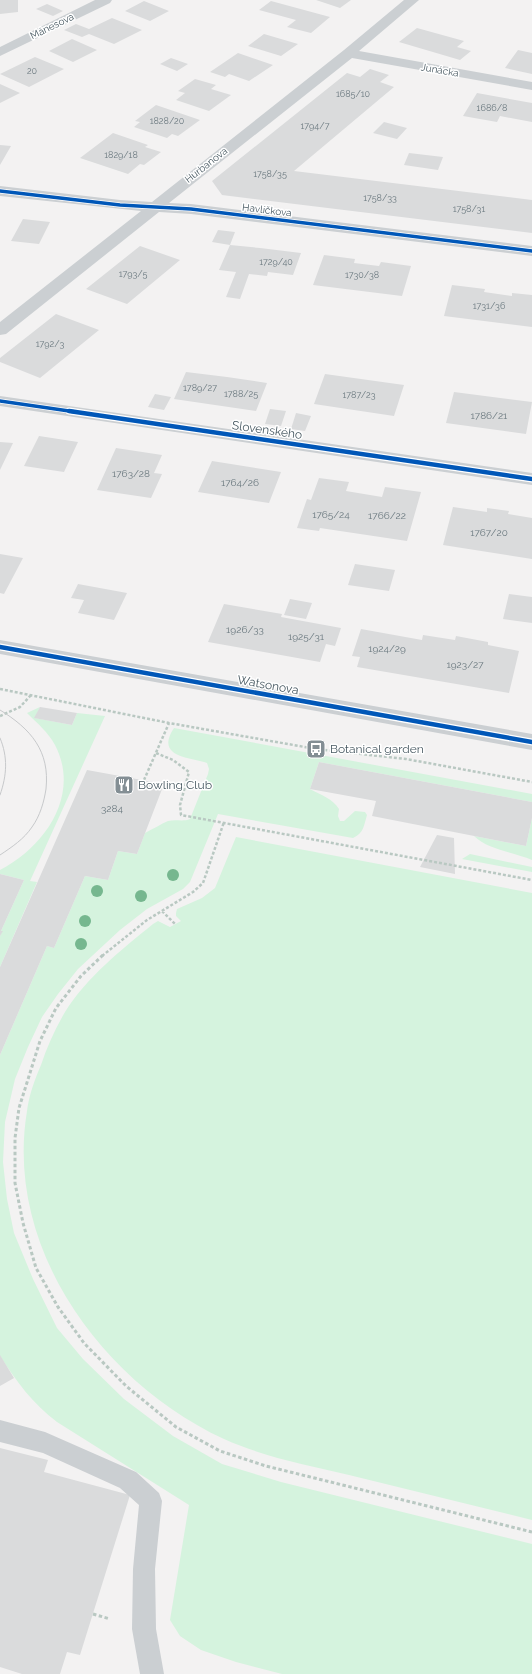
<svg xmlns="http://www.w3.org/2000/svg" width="532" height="1674" viewBox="0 0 532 1674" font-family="Raleway,sans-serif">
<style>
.green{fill:#d5f3de}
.building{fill:#dadbdc}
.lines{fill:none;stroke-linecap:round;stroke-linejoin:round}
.path-far1{stroke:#b9c8c2;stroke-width:2.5;stroke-dasharray:3 2;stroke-linecap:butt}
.path{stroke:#b9c8c2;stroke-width:3;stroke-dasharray:3.5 2.5;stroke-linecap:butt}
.service{fill:#cbcfd2;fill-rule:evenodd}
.minor{fill:#cbcfd2;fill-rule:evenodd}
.tertiary{fill:#cbcfd2;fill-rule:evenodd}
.tram{stroke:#c7c9cb;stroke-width:1}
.cycleway-far1-casing{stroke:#fff;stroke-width:5}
.cycleway-casing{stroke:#fff;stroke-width:7}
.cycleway-far1{stroke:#0057b8;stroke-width:3.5}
.cycleway{stroke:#0057b8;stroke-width:4.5}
.tree{fill:#76b78f}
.labels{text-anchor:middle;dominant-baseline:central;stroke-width:3;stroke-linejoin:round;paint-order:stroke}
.far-number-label{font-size:9px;fill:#6c7a80}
.far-street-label{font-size:10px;fill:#475861;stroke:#fff}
.number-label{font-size:10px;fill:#6c7a80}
.street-label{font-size:12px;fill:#475861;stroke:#fff}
.poi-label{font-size:12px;fill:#475861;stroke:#fff;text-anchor:start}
</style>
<rect width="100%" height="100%" fill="#f3f2f2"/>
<path class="green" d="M40,707l-5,11 37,7 5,-12 28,3 -75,165 7,1 -37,85v-31l2,-5h-1l23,-51 -24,-6v-4c45,-23 81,-75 55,-125 -7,-13 -18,-22 -28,-32z
M174,728l358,66v8l-213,-40 -9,27c11,6 23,10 29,20l-1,7 2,5h4l11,-10 10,1 2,3c-3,10 -3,18 -14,23l-135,-24 -28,68 -7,7 -36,20 -27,21 -42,39 -20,25 -16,23 -14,30 -13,32 -10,43 -2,40 4,37 7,34 19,46 24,49 26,31 41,40 49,37 49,28 59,18 251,62v130h-250l-46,-12 -35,-12 -21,-14 -10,-16 19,-115 -132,-83c-24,-18 -41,-41 -57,-66v-301l47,-109 7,2 31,-72 23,4 10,-29 19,3 8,-21c8,-4 16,-9 23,-12 8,-2 15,1 22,-2l18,-45 1,-5 -2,-6c-19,-6 -52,-6 -33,-35z
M532,818v42c-18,-8 -44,-10 -58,-24l52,10z
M236,837l296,56v627c-61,-15 -122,-30 -183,-45 -42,-10 -85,-18 -125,-36 -121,-56 -220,-190 -197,-328 2,-16 8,-32 14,-46 6,-18 14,-36 24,-53 22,-35 56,-62 88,-88l5,-3 12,6 11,-6 -5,-5v-3l1,-4 25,-11 13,-10z
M470,854l62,13v5l-70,-13z"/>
<path class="building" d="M0,0h18v12l-18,2z
M316,0h35l-11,8z
M144,1l25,10 -19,10 -25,-10z
M271,1l59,16 -19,16 -24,-6 9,-7 -37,-10z
M47,4l16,7 -10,5 -17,-7z
M112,18l30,12 -28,14 -25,-10 -7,3 -18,-7 12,-6 13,5z
M417,28l47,13 -7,6 14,4 -11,9 -61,-18z
M264,34l34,10 -17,12 -33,-10z
M72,39l25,11 -24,12 -24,-11z
M518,50l14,3v21l-27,-6z
M238,53l35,12 -24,16 -20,-7 -4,3 -15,-5z
M35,57l29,12 -35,18 -29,-13z
M171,58l17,6 -11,7 -17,-7z
M370,69l19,6 -9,7 14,5 -100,84 238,29v33l-310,-38 -10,-14 135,-108 13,4z
M195,79l21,6 -5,4 20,6 -22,16 -33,-11 9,-7 -7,-2z
M0,84l20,9 -20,10z
M477,93l55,10v19l-32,-6 -3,6 -34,-6z
M156,105l44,15 -22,16 -6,-2 -5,4 -33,-11 6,-5 -5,-1z
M384,122l23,6 -10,11 -24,-6z
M113,133l35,12 -3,2 16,5 -17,13 -4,-1 -12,10 -48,-16z
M0,145l11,1 -11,19z
M409,153l34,4 -5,13 -34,-5z
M23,219l27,3 -11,22 -28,-3z
M218,230l17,2 -5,13 -18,-3z
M230,245l30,3 41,5 -8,22 -25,-3 -1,4 -18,-2 -9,25 -14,-2 10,-25 -17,-2z
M140,246l40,14 -53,44 -41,-15z
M324,255l31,4 -1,4 25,3 2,-4 30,4 -9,30 -89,-11z
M452,285l33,4 -1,3 28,4v-3l20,2v32l-88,-11z
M56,314l43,16 -59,48 -40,-16v-4z
M186,372l41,5 40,6 -11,28 -82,-12z
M325,374l79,11 -10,31 -80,-12z
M454,392l78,10 -6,32 -80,-11z
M155,394l16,3 -7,13 -16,-3z
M270,409l16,2 -5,15 -16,-2z
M296,413l15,3 -6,15 -14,-2z
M39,436l39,6 -14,30 -40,-6z
M0,442l13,1 -13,27z
M116,448l46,7 -8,18 8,1 -11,24 -54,-8z
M212,461l69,11 -12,31 -71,-11z
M319,478l30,4 -3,9 36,6 3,-10 36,5 -14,49 -87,-13 -1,3 -22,-3 10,-29 4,1z
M453,507l34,5v-4l22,3 -1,3 24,4v41l-89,-14z
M0,554l23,4 -19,36 -4,-1z
M355,564l40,6 -6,21 -41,-6z
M78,584l49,9 -13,27 -36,-7 6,-13 -13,-2z
M509,594l23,3v26l-29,-4z
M290,599l22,4 -6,16 -22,-4z
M224,604l58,10 -1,3 60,11 -6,18 -9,-2 -6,18 -112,-20z
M361,629l61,11 1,-5 32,5 1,-4 32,6v3l31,6 -10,42 -152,-26 3,-10 -8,-1z
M40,707l37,6 -5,12 -38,-7z
M319,762l213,40v16l-6,28 -154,-30 4,-15 -66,-12z
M87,770l77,14 -27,70 -19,-3 -10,29 -23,-4 -31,72 -7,-2 -47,109v-88z
M437,835l17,3 1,36 -35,-7z
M0,874l24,6 -23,51h2l-3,5z
M0,1355l14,23 -14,8z
M0,1448l48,12 -4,12 86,23 -50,160 -13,-3 -7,22h-38l-22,-7z"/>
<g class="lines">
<path class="path-far1" d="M0,689l169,34 147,26 90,10 126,23
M0,716l20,-9 11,-12
M156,753l17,7 16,12 -9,33 1,10 351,65
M144,780l25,-57
M162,911l13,13
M102,956l45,-36 46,-28 10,-9 21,-61"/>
<path class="path" d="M103,955l-22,21 -25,32 -16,33 -21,67 -4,30v45l8,40 13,45 22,39 26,36 42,43 50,41 44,24 46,15 266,66
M93,1614l17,5"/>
<path class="service" d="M0,1420l45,12 91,40 23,21 3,8 -7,68 1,60 8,45h-24l-8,-45 1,-60 6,-64 -19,-17 -77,-35 -43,-11z"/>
<path class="minor" d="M95,0h17l-2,3 -110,53v-9z
M404,0h15l-60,51 173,31v8l-180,-32 -183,145 22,1 341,42v10l-341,-42 -32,-2 -153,122 -6,1v-13l141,-111 -141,-15v-10l120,14 32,2 192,-152z
M0,396l532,77v12l-532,-79z"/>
<path class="tertiary" d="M0,640l532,94v16l-532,-96z"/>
<path class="tram" d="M0,710c31,19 50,41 46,79 -2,13 -6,27 -14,38 -8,12 -20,20 -32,28
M0,738c8,19 7,37 0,57"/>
<defs>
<path id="cycleway-far1" d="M0,191l120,14 71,4 341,42
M0,401l76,11"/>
<path id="cycleway" d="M69,411l463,68
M0,647l532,95"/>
</defs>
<use href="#cycleway-far1" class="cycleway-far1-casing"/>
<use href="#cycleway" class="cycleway-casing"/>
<use href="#cycleway-far1" class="cycleway-far1"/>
<use href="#cycleway" class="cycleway"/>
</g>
<g class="tree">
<circle cx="173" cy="875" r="6"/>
<circle cx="97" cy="891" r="6"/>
<circle cx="141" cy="896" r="6"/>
<circle cx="85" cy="921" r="6"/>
<circle cx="81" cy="944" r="6"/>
</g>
<defs>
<symbol id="bus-square" viewBox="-11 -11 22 22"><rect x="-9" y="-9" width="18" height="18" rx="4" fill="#838e94" stroke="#fff"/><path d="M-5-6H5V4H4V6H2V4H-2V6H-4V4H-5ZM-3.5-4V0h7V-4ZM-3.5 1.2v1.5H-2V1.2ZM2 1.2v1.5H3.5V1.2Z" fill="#fff"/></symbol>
<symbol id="restaurant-square" viewBox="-11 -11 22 22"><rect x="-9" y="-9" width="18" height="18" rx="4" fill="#838e94" stroke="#fff"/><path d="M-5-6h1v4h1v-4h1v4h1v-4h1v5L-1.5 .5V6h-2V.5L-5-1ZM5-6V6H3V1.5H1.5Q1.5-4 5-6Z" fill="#fff"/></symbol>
</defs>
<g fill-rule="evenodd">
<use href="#bus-square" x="305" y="738" width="22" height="22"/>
<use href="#restaurant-square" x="113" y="774" width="22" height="22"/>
</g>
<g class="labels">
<g class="far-number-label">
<text x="32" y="71">20</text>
<text x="353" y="94">1685/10</text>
<text x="492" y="108">1686/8</text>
<text x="167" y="121">1828/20</text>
<text x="315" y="126">1794/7</text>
<text x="121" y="155">1829/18</text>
<text x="270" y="174">1758/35</text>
<text x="380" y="198">1758/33</text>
<text x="469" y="209">1758/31</text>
<text x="276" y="262">1729/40</text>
<text x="133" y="274">1793/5</text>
<text x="362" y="275">1730/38</text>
<text x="489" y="306">1731/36</text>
<text x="50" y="344">1792/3</text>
<text x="200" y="388">1789/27</text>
<text x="241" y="394">1788/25</text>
<text x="359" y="395">1787/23</text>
</g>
<g class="far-street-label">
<text transform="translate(52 26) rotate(-26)">Mánesova</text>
<text transform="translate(440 70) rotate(10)">Junácka</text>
<text transform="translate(206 165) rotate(-38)">Hurbanova</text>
<text transform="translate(267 210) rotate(7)">Havlíčkova</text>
</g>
<g class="number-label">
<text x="489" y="415">1786/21</text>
<text x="131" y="473">1763/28</text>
<text x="240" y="482">1764/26</text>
<text x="331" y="514">1765/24</text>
<text x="387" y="515">1766/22</text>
<text x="489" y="532">1767/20</text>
<text x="245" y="629">1926/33</text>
<text x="306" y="636">1925/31</text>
<text x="387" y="648">1924/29</text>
<text x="465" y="664">1923/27</text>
<text x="112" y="808">3284</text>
</g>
<g class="street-label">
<text transform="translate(267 430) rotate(8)">Slovenského</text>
<text transform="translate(268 685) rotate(10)">Watsonova</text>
</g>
<g class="poi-label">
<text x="330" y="749">Botanical garden</text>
<text x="138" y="785">Bowling Club</text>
</g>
</g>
</svg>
